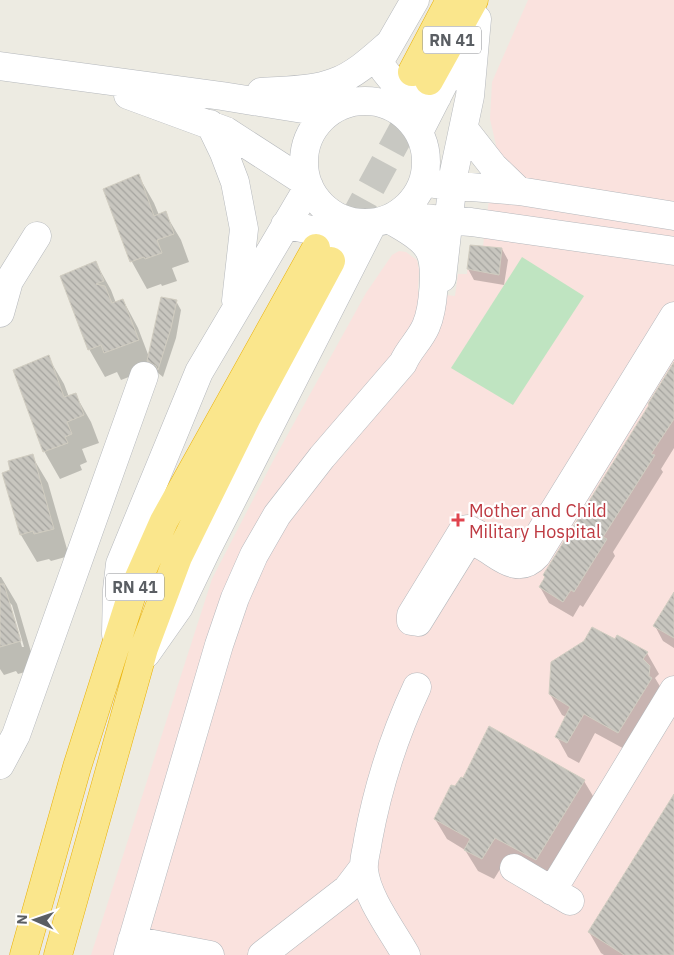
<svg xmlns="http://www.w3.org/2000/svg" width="674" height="955" viewBox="0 0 674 955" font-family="'IBM Plex Sans',sans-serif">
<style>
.medical{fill:#fae2de}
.green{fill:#bfe4c1}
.shadow{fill:#0003;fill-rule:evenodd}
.building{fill:url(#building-back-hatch);stroke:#d1cdc1}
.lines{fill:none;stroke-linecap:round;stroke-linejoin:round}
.highway-tunnel{stroke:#c8c8c2;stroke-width:28;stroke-dasharray:28 14;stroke-linecap:butt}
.minor-casing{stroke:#b5b8bc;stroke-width:29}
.highway-casing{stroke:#eab105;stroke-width:29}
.minor{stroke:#fff;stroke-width:28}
.highway{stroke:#fae68c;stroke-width:28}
.health-dot{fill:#e0444e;stroke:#fff;stroke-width:2}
.labels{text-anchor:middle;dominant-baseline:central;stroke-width:4.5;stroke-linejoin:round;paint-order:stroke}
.shield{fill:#fff;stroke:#8c8e92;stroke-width:1}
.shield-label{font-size:16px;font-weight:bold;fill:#5a5e63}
.health-label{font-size:18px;fill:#be3a42;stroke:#fff;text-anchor:start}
</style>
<defs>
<pattern id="building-back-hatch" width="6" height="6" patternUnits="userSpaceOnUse" patternTransform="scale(1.25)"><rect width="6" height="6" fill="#c8c6bf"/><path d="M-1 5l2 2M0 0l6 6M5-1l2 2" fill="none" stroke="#a5a49f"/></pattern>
</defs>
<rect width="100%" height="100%" fill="#edebe2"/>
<path class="medical" d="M528,0h146v955h-583l121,-376 61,-118 93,-168 26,-38 7,-4 7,1 11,8 2,10 -1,22 37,4 3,-22h9l3,-29 13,1 13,-101 -6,-26 2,-37z"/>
<path class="green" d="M522,257l62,39 -71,109 -62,-37z"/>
<path class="shadow" d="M138,175l16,28 5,12 6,-2 16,27 8,22 -17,6 5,13 -15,5 -1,-2 -14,5 -15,-27 -27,-73z
M502,249l6,11 -4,25 -30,-5 -6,-11z
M96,263l15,27 5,13 7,-3 15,28 11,29 27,-56 5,9 -5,28 -13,39 -11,-9 -31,12 -4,-8 -12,5 -16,-28z
M48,357l16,27 5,13 6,-3 16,28 8,21 -17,6 5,13 -7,3 2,5 -22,9 -16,-28z
M674,366v82l-13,21 2,3 -50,80 2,4 -32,51 -3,-2 -7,12 -24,-14 -9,-16z
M32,456l16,27 21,73 -18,5 -2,-2 -12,3 -16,-27 -18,-61 9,-3z
M0,577h1l16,27 19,65 -18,5 -2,-3 -12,4 -4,-6zM8,601l4,4 12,42h-2z
M674,594v54l-11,-7 -8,-15z
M617,637l30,16 12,21 -4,4 6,10 -31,64 -35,-19 -16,30 -11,-6 -11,-20 9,-20 -4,-2 -12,-21 66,-53z
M489,728l95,53 12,20 -48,79 -41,-22 -13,21 -16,-8 -13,-21 -18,-11 -12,-20 21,-32 7,-7z
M674,797v158h-70l-3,-2 -12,-21z"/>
<path class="building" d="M139,174l15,42 12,-5 8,23 -17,6 5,13 -17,6 -1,-2 -14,5 -27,-73z
M470,245l32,3 -3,27 -32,-6z
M96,261l8,20 -8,3 9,2 7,17 11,-4 16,41 -35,13 -3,-8 -13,5 -28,-74z
M161,297l16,3 -6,28 -13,42 -2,-4 -9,-5z
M49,355l15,42 12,-4 8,22 -17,7 5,12 -7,3 3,6 -25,9 -30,-82z
M674,362v57l-23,35 4,1 -52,82 4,2 -33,53 -3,-2 -8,12 -24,-15 6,-10 -2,-2 106,-170 -1,-1z
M33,454l21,75 -20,5 -1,-3 -13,4 -18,-62 8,-3 -2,-9z
M0,584h4l17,57 -21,6z
M674,592v46l-21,-12z
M592,627l23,12 2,-4 31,17 -5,7 7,7 -1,10 3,2 -34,55 -34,-19 -17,29 -12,-6 15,-30 -21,-13 2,-32 33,-21z
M489,726l96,54 -49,80 -41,-22 -13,21 -18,-9 6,-11 -36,-20 17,-34 4,1 6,-9 2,1z
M674,794v161h-50l-36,-23z"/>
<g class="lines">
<path class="highway-tunnel" d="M331,261l98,-180"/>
<defs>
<path id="minor" d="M381,59l34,-59
M379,62c14,24 29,34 58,35
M0,66l222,30 106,17
M261,92c24,-2 51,-1 74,-10 20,-7 38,-24 54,-38
M128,95l98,36 82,53
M304 162a61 61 0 1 1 122 0a61 61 0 1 1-122 0Z
M210,124l14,29 11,29 9,47 -8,72
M464,129l29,37 26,25
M419,132l49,-96
M435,184l84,7 155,25
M394,216l77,6 203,29
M285,225c31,5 50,7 69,34
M442,278l12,-106 16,-76 7,-77
M0,313l9,-32 28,-45
M674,316l-140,227c-4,4 -7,8 -13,9 -13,1 -41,-17 -53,-23l-5,1 -52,85v6l7,1 47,-76c19,-15 45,39 72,9l137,-223
M116,634l1,-44 3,-26 79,-192 110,-186
M146,654l33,-47 28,-58 166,-326
M0,765l16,-30 128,-359
M514,868l56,33
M552,891l122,-201
M132,940l78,15
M128,955l91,-310 16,-47 19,-43 23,-40 45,-58 81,-94c6,-14 17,-23 23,-37 7,-16 12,-60 3,-76 -7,-14 -27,-23 -40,-31
M262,955l85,-66 16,-21
M406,955c-14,-25 -39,-57 -42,-85 -1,-10 3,-21 4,-30 10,-54 26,-104 49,-153"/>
<path id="highway" d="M412,72l38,-72
M429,81l45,-81
M24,955l53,-188 56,-176 31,-70 152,-273
M58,955l86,-307 34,-91 69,-140 84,-156"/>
</defs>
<use href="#minor" class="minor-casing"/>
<use href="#highway" class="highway-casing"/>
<use href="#minor" class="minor"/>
<use href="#highway" class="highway"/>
</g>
<path class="health-dot" d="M455.5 512.5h5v5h5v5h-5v5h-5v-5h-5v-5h5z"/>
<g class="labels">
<g class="shield">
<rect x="423" y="26.5" width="58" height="27" rx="4"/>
<rect x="106" y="573.5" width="58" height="27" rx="4"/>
</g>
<g class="shield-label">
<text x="452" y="40">RN 41</text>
<text x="135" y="587">RN 41</text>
</g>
<g class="health-label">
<text x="469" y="510">Mother and Child<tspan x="469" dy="21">Military Hospital</tspan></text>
</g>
</g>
<g transform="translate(35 920) rotate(272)" stroke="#ffffff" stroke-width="4" paint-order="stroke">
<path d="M0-4L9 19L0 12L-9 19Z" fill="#5a5e63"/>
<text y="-8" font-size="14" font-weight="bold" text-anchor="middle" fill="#5a5e63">N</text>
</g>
</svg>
